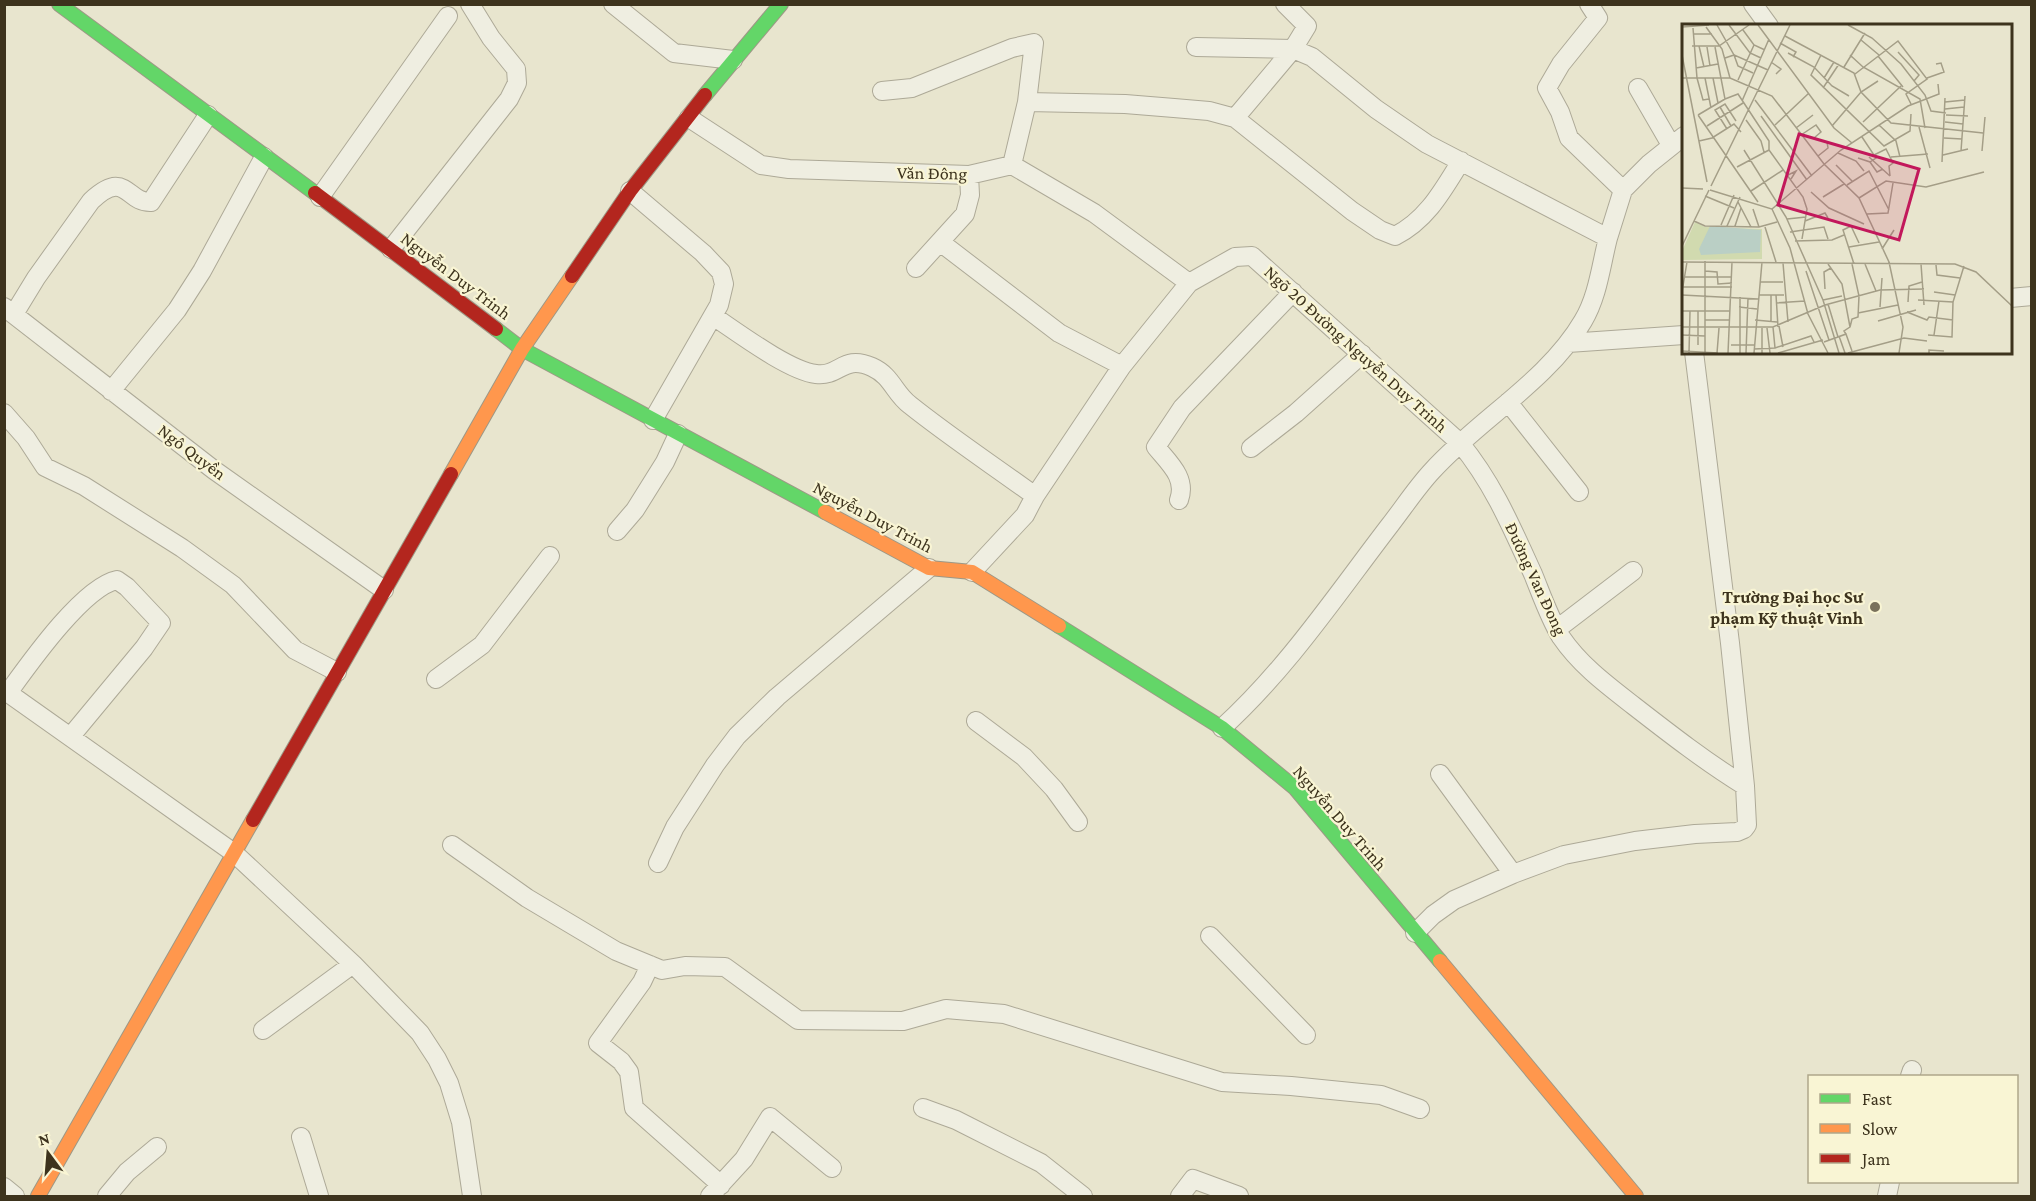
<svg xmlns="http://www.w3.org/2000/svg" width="2036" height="1201" viewBox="0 0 2036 1201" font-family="'Crimson Pro',serif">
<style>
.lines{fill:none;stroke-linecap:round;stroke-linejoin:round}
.street-casing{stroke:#ada997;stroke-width:20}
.fast-casing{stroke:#9d9886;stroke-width:16}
.slow-casing{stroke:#9d9886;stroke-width:16}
.jam-casing{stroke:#9d9886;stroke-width:16}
.street{stroke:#efeee1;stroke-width:18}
.fast{stroke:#63d668;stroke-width:14}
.slow{stroke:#ff974d;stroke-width:14}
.jam{stroke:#b3261e;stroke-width:14}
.poi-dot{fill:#79715b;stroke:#f9f5d4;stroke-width:2}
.labels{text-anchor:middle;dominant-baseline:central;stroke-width:4.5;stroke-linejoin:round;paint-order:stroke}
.street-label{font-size:18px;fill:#3d331d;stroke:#f9f5d4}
.poi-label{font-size:18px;font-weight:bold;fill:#3d331d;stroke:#f9f5d4;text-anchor:end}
.inset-road{fill:none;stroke:#a49e87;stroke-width:1.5}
.view{fill:#c2185b;fill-opacity:0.15;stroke:#c2185b;stroke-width:3}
.inset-edge{fill:none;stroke:#3d331d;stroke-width:3}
</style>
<rect width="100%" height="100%" fill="#e8e5ce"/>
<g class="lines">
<defs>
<path id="street" d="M613,4l61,49 59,7
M1589,4l9,14 -37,46 -14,24 13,24 9,26 54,52 -15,48
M1753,4l16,22
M1196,47l97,2 19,8 64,52 51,35 181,94c-7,27 -10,58 -25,83 -35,60 -104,98 -151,150 -15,16 -28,36 -42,54 -53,69 -103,144 -168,203
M1638,88l33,57
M882,91l30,-3 100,-40 22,-5 -7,59 -15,63
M1027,102l98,2 49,4 35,3 26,7 117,93 28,19 15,6c32,-16 48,-46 66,-75
M689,118l72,47 28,4 180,6 43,-10 82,48 95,70
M1235,118l58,-69 14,-23 -22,-22
M1623,190l26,-26 35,-28
M630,191l73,62 18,19 3,12 -5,21 -66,115
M320,197l128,-181
M940,242l119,91 63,33
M391,249l118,-150 8,-16 -1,-14 -25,-31 -21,-34
M916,268l49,-54 5,-19 -1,-20
M2010,298l22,-2
M4,307l210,163 170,120
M14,314l22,-36 55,-77c35,-33 35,2 60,1l57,-87
M713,316c24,16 76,55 103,58 24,3 27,-20 56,-7 20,9 22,26 38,38 40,32 84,61 125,91
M1568,343l116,-8
M111,391l66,-81 25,-39 62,-114
M1508,402l71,90
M4,413l22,25 19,29 39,19 98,62 51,37 62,65 42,22
M1251,448l45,-35 66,-59
M1179,500c8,-22 -10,-37 -23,-53l26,-39 111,-116
M617,531l18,-21 30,-48 13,-28
M972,572l53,-57 10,-19 87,-130 67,-83 46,-26 17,-1 208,187c33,40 52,85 73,131 9,22 16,43 28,63 19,28 46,48 73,69 36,28 72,56 111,80
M1557,629l76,-58
M436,679l46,-34 68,-89
M4,690l230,163 119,111 67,69 17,26 12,24 12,39 11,74
M8,693c21,-29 75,-106 109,-113l10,7 34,36 -17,25 -73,88
M976,721l48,36 30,32 24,33
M1440,774l73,100
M452,845l75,53 89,53 46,19 23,-4 40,1 73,53 105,1 43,-12 58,5 218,68 69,4 90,9 39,14
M658,863l17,-36 40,-62 22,-29 40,-39 152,-129
M1415,933l18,-18 21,-15 59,-26 51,-19 71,-14 60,-7 42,-2 7,-3 3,-4 -2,-39 -15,-143 -36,-291
M1210,936l96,99
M650,965l-8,17 -44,61 23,18 8,11 5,36 87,77
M263,1030l90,-66
M1910,1076l2,-6
M923,1108l33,12 85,43 42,33
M301,1137l18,59
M4,1187l11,9
M107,1196l20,-24 30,-25
M710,1196l34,-37 26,-42 62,51
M1180,1196l13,-17 46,17
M1887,1196l3,-14"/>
<path id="fast" d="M59,4l256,189
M705,95l76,-91
M496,329l26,20 303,163
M1059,626l163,102 73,60 145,173"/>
<path id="slow" d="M451,474l71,-125 50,-73
M825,512l104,56 43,4 87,54
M1440,961l196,235
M38,1196l215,-376"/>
<path id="jam" d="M315,193l181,136
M572,276l58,-85 75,-96
M253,820l198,-346"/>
</defs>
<use href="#street" class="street-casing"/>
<use href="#fast" class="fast-casing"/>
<use href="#slow" class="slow-casing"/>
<use href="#jam" class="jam-casing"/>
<use href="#street" class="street"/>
<use href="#fast" class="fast"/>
<use href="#slow" class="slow"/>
<use href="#jam" class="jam"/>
</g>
<circle class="poi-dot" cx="1875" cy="607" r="6"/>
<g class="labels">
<g class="street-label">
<text transform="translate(932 173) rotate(1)">Văn Đông</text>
<text transform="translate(456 276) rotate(37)">Nguyễn Duy Trinh</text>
<text transform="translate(1356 349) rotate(42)">Ngõ 20 Đường Nguyễn Duy Trinh</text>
<text transform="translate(192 452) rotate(37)">Ngô Quyền</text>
<text transform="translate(873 517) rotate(28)">Nguyễn Duy Trinh</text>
<text transform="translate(1536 579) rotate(65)">Đường Van Đong</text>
<text transform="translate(1340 818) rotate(49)">Nguyễn Duy Trinh</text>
</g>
<g class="poi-label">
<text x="1863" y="597">Trường Đại học Sư<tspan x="1863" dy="21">phạm Kỹ thuật Vinh</tspan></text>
</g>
</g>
<g transform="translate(1682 24)">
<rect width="330" height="330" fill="#e8e5ce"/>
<path d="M13,198l10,5 57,2v30l-79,1 -1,-9z" fill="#d1daaf"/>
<path d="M28,202l51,4 -1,22 -59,3 -2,-6z" fill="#bacfc5"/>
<path class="inset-road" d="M35,1l17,30 34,15M47,1l21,28 11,5M76,1l76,103 18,15M166,1l24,13 29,26 24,31 6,16 15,2M0,3l27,-2M24,3l16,22 8,29M11,4l4,50 6,22 6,-1M61,6l11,15 11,5M11,10h19M103,12l69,37 7,19 30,31 92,10M179,16l18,15M98,19l16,9 -3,5M10,22h27l30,-21M17,22l5,21M25,23l3,19M216,28l21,23 -5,6M106,29l26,14 18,19 17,10M0,31l25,127M139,31l-10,20 73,71 26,-15 1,-17M168,31l13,12 57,32 5,29M196,32l25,31M43,34l9,-3 4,11 15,7M89,38l10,7 -5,5M162,43l21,-34M14,44l22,-4M173,50l43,-33 29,38 -21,15 5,10M0,54h48l42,18 52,68 35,34 30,64 14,65 -4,26M23,54l6,30M31,54l5,25M142,54l10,-16M245,54l17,-6 -3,-9 -5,1M56,56l16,-35M141,64l16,-24M43,75l13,-5 31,47v9l34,47 4,12 -5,30M73,76l57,76M60,77l27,-62M263,78l20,-2M38,83l11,19M263,85l19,-2M16,91l60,87M16,91l27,-16 -10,-52M264,91l22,1M79,92l46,64M64,96l15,21 3,11M181,98l38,-36M263,98l18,2M93,101l34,-32M197,101l17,16 4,16M25,102l36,-23M150,102l29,-34 17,-11M237,103l11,41M114,104l17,-13M45,105l-12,-19 10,-6 11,17M119,111l15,-10 5,7 -7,6M180,113l14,21 -6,4M262,114l18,1M17,117l13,-3 22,-14 7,8M62,126l42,67 37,83 16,53M279,127l4,-55M300,127l3,-34M156,129l18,8 8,10M192,131l12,-6 7,14 -4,3 1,10M261,131l25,-6M136,132l10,-8 -1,-6M187,133l21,19M209,133l37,-3M176,134l12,4 7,10 6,-3M260,138l3,-64M154,141l16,16M55,143l32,-17M106,151l8,-4 -5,8M165,161l22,-14 20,39M29,162l79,-161M0,164l21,1M28,166l62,19 18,39 18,66 20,39M69,167l32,-21M129,168l18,16 35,16M23,172l29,12M141,173l21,-13M177,174l27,-17 40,6 58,-15M56,178l13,25M71,185l6,18M90,185l69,-59 67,-44 31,-12 -1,-10M185,190l21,-1 5,-30M105,195l19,-2M12,197l11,5 54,1 18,-5M123,197l20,-8 3,5M39,201l13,-30M45,202l13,-29M53,202l6,-18M83,203l11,35M108,208l34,-5 4,12M113,217l37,-1 12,-5M0,222l27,-56M167,223l30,-5M200,225l12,-19M0,238l273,2 21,8 36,34M101,239l5,59M172,240l-11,-34 8,-4 8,17M183,240l11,27M239,240l3,41M254,241l1,10 23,3M23,247l12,1 1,12 14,-1M124,247l23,69M2,253h48M78,258h23M0,263h50M143,265l-1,-17 7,-4M0,268l5,-30M252,268l21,3M0,271l76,4M77,271h25M89,271v26M94,271l2,32M141,276l19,-4M236,276l35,2M226,278l1,-16 13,-4M94,279l29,-2M146,280l10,33M57,283l18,2M198,283l2,-29M0,287h48M225,288l20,8 2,-3 24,3M176,289l40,-8M23,296h24M73,296l22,2M196,297l38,-11M97,302l4,21M0,303h91l52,-22 55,-15 44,-1M91,303l2,21M168,303l2,-8 6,-2 1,-21 -7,-32M85,304l3,25M164,310l6,17M0,311l23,1M246,311l24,2 1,-35 11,-36M252,311l5,-34M157,312l6,17M142,318l22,-8 -2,-3 6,-4 -8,-43 -14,-20M16,321v-34M49,321h23M72,325l21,-1 36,-12 3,6M0,327l36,2M7,329l1,-42M23,329v-92M35,329l2,-25M46,329l4,-91M58,329v-56M64,329l2,-55M72,329l8,-91M80,329v-25M96,329l45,-13M166,329l56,-15 23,3M247,329v-3l15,1"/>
<path class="view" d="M117,110l120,35 -20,71 -121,-35z"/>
<rect width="330" height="330" class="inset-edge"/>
</g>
<rect width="2036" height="1201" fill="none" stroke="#3d331d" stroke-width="12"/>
<rect x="1808" y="1075" width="210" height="108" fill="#f9f5d4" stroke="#aea78b" stroke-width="1.5"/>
<rect x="1820" y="1094" width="30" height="9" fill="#63d668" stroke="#aea78b" stroke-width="1.5"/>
<text x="1862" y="1105" font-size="18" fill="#3d331d">Fast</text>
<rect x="1820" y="1124" width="30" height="9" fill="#ff974d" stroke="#aea78b" stroke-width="1.5"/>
<text x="1862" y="1135" font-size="18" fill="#3d331d">Slow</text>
<rect x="1820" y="1154" width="30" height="9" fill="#b3261e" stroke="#aea78b" stroke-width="1.5"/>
<text x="1862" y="1165" font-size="18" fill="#3d331d">Jam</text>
<g transform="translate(48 1153) rotate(344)" stroke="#f9f5d4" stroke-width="4.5" paint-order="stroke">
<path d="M0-4.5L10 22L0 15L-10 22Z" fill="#3d331d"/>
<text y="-9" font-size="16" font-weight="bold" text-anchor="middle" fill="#3d331d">N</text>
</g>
</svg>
